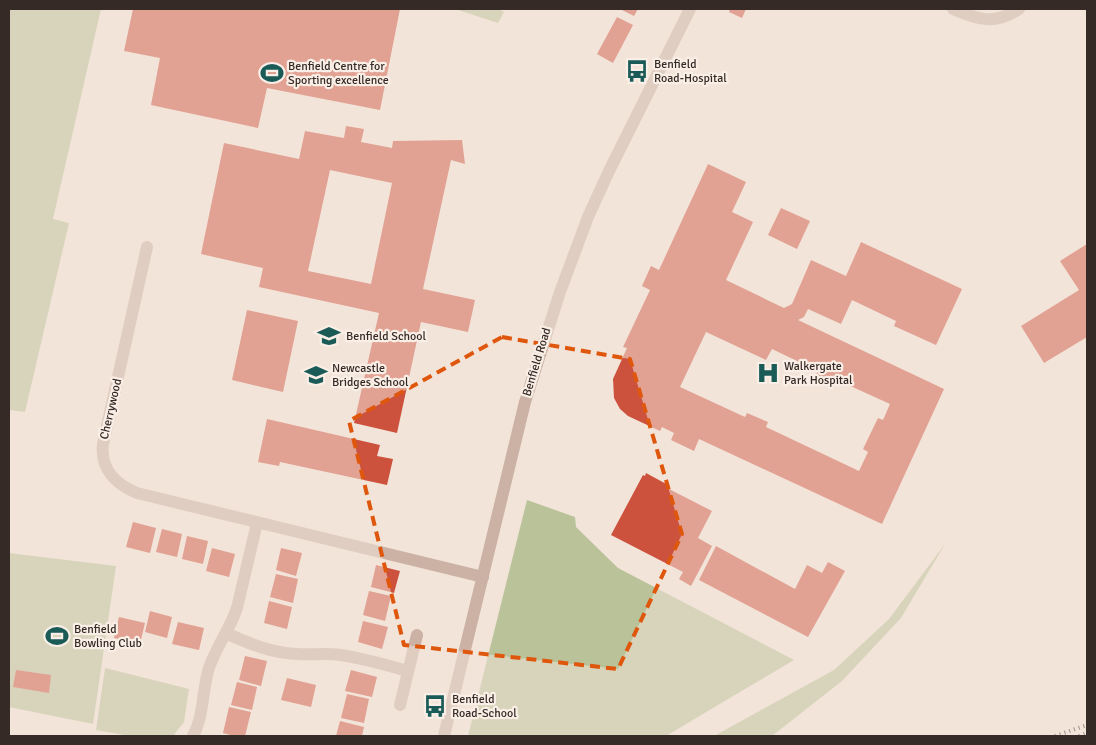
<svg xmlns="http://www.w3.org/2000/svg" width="1096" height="745" viewBox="0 0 1096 745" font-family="Signika,sans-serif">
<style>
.green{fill:#b9c299}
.building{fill:#cc523e;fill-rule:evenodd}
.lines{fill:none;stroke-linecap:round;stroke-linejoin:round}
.minor{stroke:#cbb2a5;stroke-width:12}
.tertiary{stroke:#cbb2a5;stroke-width:12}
.rail{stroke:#362a26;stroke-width:4;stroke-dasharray:1 4;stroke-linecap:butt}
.marked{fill:none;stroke:#df570d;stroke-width:4;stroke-dasharray:10 6;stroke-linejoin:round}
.labels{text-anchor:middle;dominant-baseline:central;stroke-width:4.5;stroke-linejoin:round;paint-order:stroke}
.poi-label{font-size:12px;fill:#362a26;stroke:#faefe6;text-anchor:start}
.street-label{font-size:12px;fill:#362a26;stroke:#faefe6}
</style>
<rect width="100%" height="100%" fill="#f3e4d9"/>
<path class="green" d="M9,9h92l-48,210 16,4 -44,189 -16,-2z
M455,9h43l6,3 -6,11z
M527,500l48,17 1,10 42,41 176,92 -128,76h-198z
M945,544l-44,74 -59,63 -70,55h-58l120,-66 55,-51z
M9,553l107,13 -23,158 -84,-17z
M105,668l84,21 -5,33 -11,14h-43l-34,-6z"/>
<path class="building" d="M133,9h267l-20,101 -113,-22 -9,40 -107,-23 9,-47 -36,-7z
M620,9h18l-4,7z
M730,9h16l-4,9 -13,-6z
M617,17l16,8 -20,38 -16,-9z
M346,126l18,3 -3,13 31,6 1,-7 69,-1 3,24 -14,-4 -28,129 52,11 -7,32 -47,-10 -24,111 -43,-10 25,-110 -120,-26 4,-19 -62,-14 23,-111 75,16 6,-28 39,7zM330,170l62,13 -21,101 -63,-13z
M708,164l38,18 -14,30 21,10 -27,58 58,28 8,-4 19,-44 35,16 15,-34 101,47 -26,56 -42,-19 2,-5 -44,-21 -11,24 -33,-15 -4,8 -6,3 146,69 -62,135 -183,-85 -5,12 -23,-11 3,-7 -12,-6 -2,4 -32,-15 -8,-7 -6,-11 -1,-19 14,-31 -4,-1 27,-57 -8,-4 9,-20 8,4zM706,332l60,28 6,-11 46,22 -4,8 17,8 4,-8 55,25 -7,16 -5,-2 -15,31 5,3 -9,19 -93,-44 2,-5 -21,-9 -2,4 -65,-30z
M781,208l29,13 -13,28 -29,-14z
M1087,244v93l-43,26 -23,-37 58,-36 -19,-29z
M247,310l51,11 -15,71 -51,-12z
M267,419l113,26 -3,11 16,3 -6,26 -107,-23 -1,4 -21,-4z
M646,473l24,13 -1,3 43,22 -14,27 14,8 -21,40 -12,-7 4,-7 -72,-37 32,-60 2,1z
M133,522l23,6 -6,25 -24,-6z
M162,529l20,5 -5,23 -21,-5z
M187,536l21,5 -5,23 -21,-5z
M716,546l79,43 12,-24 15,8 6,-11 17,9 -37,66 -109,-57z
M212,548l23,6 -6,23 -23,-6z
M281,548l21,5 -6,23 -20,-6z
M376,565l24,6 -6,22 -23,-6z
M276,574l22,5 -5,24 -23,-6z
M369,591l22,5 -6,25 -22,-6z
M269,601l23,6 -5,22 -23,-6z
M150,611l22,6 -5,21 -22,-6z
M119,617l26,6 -5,21 -26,-6z
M363,621l25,6 -6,22 -24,-7z
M178,622l26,6 -5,22 -27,-6z
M245,656l22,5 -6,25 -22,-6z
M16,670l35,5 -2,18 -36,-6z
M351,670l26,7 -5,20 -27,-6z
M287,678l29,7 -5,22 -30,-7z
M237,682l20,5 -5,23 -21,-5z
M347,694l22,5 -5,24 -23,-5z
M229,707l22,5 -6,24h-11l-11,-3z
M340,721l24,6 -2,9h-26z"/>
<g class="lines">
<path class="minor" d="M953,9c25,11 42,16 66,0
M147,247l-44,197c-3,24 12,40 34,49l346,84
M226,633c23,11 46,20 71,21 14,1 29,-1 43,1 23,3 46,10 68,16
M400,705l17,-70
M193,736c11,-20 9,-46 16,-68 7,-21 21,-39 28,-60l20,-85"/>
<path class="tertiary" d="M444,736l81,-334 35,-110 28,-75 21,-46 81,-162"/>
<path class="rail" d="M1055,736l32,-11
M1079,736l8,-3"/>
</g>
<path d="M0 0H1096V745H0ZM502,337l128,22 52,175 -64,135 -214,-24 -55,-224z" fill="#f3e4d9" fill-opacity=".55" fill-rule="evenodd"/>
<path class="marked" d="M502,337l128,22 52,175 -64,135 -214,-24 -55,-224z"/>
<defs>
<symbol id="bus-bare" viewBox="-9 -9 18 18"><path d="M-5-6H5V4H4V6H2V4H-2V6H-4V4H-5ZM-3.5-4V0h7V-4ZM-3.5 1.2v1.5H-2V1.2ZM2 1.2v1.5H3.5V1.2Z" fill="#1a5a57" stroke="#faefe6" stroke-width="2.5" paint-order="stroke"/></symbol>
<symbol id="stadium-bare" viewBox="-9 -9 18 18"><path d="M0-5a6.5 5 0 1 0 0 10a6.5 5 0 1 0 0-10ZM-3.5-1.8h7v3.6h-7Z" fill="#1a5a57" stroke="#faefe6" stroke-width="2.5" paint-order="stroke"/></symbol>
<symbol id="school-bare" viewBox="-9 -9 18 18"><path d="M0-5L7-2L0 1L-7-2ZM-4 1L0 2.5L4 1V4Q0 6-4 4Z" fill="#1a5a57" stroke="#faefe6" stroke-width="2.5" paint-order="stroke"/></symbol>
<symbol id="hospital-bare" viewBox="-9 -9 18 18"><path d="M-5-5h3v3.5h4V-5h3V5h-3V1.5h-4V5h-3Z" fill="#1a5a57" stroke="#faefe6" stroke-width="2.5" paint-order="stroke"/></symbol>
</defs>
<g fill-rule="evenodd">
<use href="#bus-bare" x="621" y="55" width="32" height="32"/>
<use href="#stadium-bare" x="256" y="57" width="32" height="32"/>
<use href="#school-bare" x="313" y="320" width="32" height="32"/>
<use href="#hospital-bare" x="752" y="357" width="32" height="32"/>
<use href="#school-bare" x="300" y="359" width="32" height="32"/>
<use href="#stadium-bare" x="41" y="620" width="32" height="32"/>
<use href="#bus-bare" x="419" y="690" width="32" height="32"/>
</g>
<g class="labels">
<g class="poi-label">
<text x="654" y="64">Benfield<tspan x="654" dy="14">Road-Hospital</tspan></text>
<text x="288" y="66">Benfield Centre for<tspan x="288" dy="14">Sporting excellence</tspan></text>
<text x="346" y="336">Benfield School</text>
<text x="784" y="366">Walkergate<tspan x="784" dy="14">Park Hospital</tspan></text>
<text x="332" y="368">Newcastle<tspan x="332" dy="14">Bridges School</tspan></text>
<text x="74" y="629">Benfield<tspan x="74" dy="14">Bowling Club</tspan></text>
<text x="452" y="699">Benfield<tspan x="452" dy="14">Road-School</tspan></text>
</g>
<g class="street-label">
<text transform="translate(537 362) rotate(-73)">Benfield Road</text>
<text transform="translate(111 409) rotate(-77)">Cherrywood</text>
</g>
</g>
<rect width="1096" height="745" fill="none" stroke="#362a26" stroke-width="20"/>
</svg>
